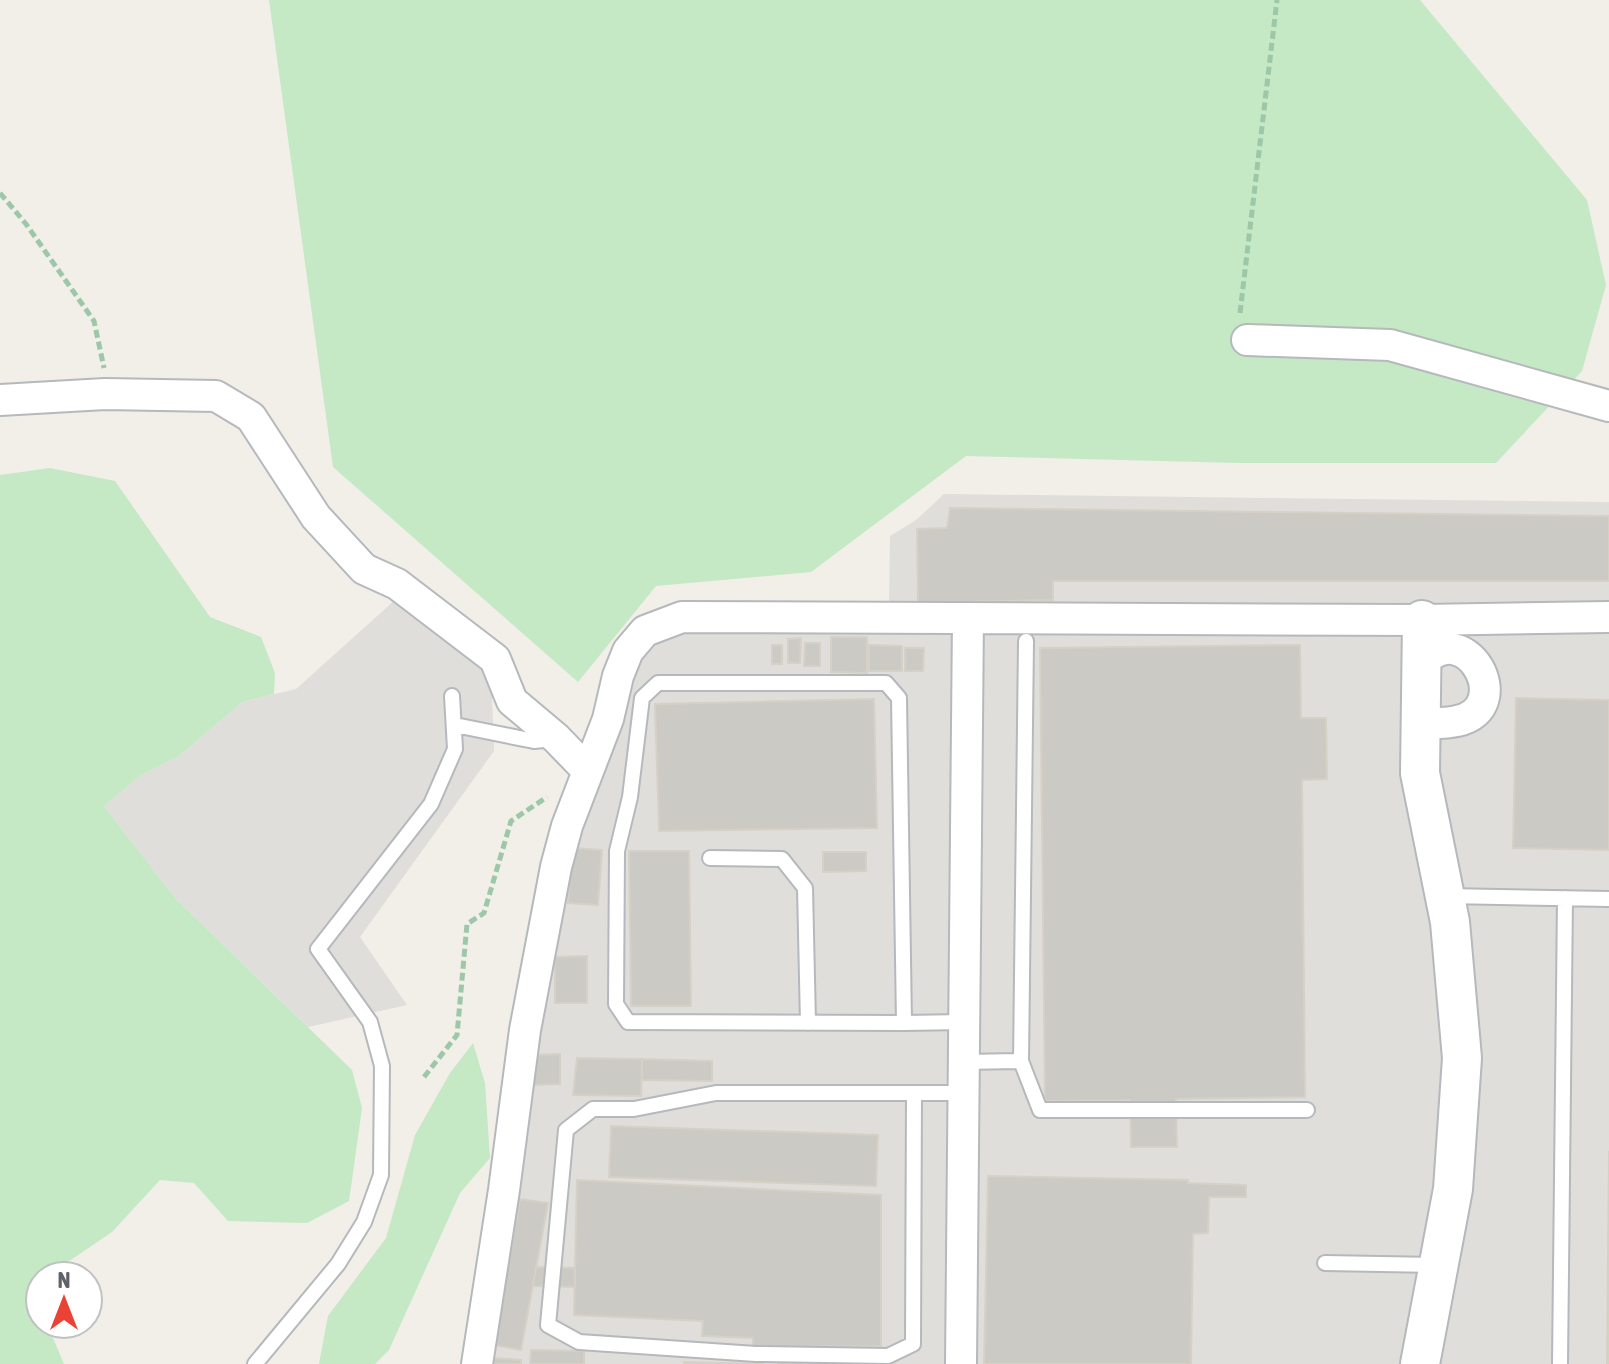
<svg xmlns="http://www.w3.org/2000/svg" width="1609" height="1364" viewBox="0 0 1609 1364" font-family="'Asap Condensed',sans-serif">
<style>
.industrial{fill:#e0deda}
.green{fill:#c5e8c5}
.building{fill:#cccac5;stroke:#d6d1c6;stroke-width:2}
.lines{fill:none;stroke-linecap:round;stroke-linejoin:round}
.service-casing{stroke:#b5b8bc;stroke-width:18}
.minor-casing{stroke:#b5b8bc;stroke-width:34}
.tertiary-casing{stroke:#b5b8bc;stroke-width:42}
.path{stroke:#9cc7a9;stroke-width:5;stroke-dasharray:8 4;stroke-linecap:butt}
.service{stroke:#fff;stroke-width:14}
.minor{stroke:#fff;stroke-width:30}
.tertiary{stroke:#fff;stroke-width:38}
</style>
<rect width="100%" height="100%" fill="#f1efe8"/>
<path class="industrial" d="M944,494l665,8v862h-1138l51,-350 110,-382 257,-22 1,-74 26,-16z
M396,599l82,63 21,23 -7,12 2,54 -134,186 47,68 -99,22 -133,-129 -71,-92 37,-31 38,-19 63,-54 54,-13z"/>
<path class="green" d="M269,0h1151l167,200 19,85 -24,86 -86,92h-258l-272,-7 -155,116 -155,14 -78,96 -245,-215z
M50,468l65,13 95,136 51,20 14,36 -1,21 -32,8 -63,54 -38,19 -37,31 71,92 177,172 10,38 -13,93 -42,22 -79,-2 -34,-38 -34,-3 -48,52 -65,44h-7v5l-8,5 8,21v17h7l17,40h-64v-889z
M473,1043l12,40 5,75 -30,35 -71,157 -14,14h-56l9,-48 58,-78 29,-103 35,-62z"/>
<path class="building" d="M950,508l659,8v65h-556v19l-135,3 -1,-74 30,-1z
M831,637h36v36l-36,-1z
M801,638l-1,25h-12v-24z
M805,643h15v23h-16z
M772,645h10v19h-10z
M869,645l33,1v25h-33z
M1300,645l1,73h25l1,61 -25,1 3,317 -129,2 1,48h-46l-1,-47 -85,1 -5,-453z
M905,648h19l-1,23h-18z
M1516,698l93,2v150l-96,-2z
M874,699l3,129 -218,3 -4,-127z
M572,848l30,2 -4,55 -30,-2z
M629,851h60l2,155h-60z
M823,852h43v19l-43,1z
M587,956v47h-32v-46z
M560,1054v30l-26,1 -1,-30z
M577,1058l65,1 -1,37 -68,-1z
M642,1059l70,2v20l-70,-1z
M611,1126l267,9 -2,51 -267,-9z
M1609,1151v213h-2z
M988,1176l200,4v3l58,2v12h-37l-1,36 -15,1 -2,130h-207z
M577,1180l304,15v151l-128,1v-9l-51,-2 1,-15 -129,-6z
M520,1199l28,4 -27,147 -27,-5z
M536,1267l39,1v19l-42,-1z
M779,1347h24l-2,17h-23z
M531,1350l53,1v13h-54z
M492,1358l29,2v4h-29z
M684,1362l80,2h-80z"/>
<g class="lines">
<defs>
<path id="service" d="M1026,641l-5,420 19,49h267
M455,725l79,16 19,-2
M710,858l72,1 23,29 3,135
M1445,896l164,3
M904,1023l-276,-1 -12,-18 1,-153 13,-54 12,-99 16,-15h228l13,15 5,325 60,-1
M964,1062l57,-1
M914,1093l-1,251 -25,12 -132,-2 -177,-12 -31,-17 18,-195 27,-21h41l82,-16h248
M1325,1263l111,2
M255,1364l83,-100 26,-42 17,-47 1,-109 -12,-44 -52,-73 113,-145 24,-55 -3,-53
M1560,1364l5,-466"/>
<path id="minor" d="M1247,340l143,5 219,61
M0,400l105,-6 111,2 35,21 65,100 48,52 33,15 98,75 17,42 44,37 31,32
M1419,723c12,0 26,1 38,-2 62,-13 7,-111 -37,-55
M477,1364l27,-174 21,-160 31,-163 11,-41 41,-107 10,-43 10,-25 17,-20 37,-14 740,3 187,-3
M961,1364l7,-746"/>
<path id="tertiary" d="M1420,1364l33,-175 9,-131 -12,-136 -30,-149 2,-153"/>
</defs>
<use href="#service" class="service-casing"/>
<use href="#minor" class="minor-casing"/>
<use href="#tertiary" class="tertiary-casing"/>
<path class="path" d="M0,193l26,31 68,97 10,47
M1240,313l37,-313
M424,1077l33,-42 10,-111 17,-11 27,-92 36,-24"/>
<use href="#service" class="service"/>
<use href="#minor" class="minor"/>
<use href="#tertiary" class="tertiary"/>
</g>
<g transform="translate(64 1300)"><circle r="38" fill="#ffffff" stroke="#bfc1c3" stroke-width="2"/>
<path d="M0-6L14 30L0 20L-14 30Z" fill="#ea4335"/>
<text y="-12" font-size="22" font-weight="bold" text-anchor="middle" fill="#5f6368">N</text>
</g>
</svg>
